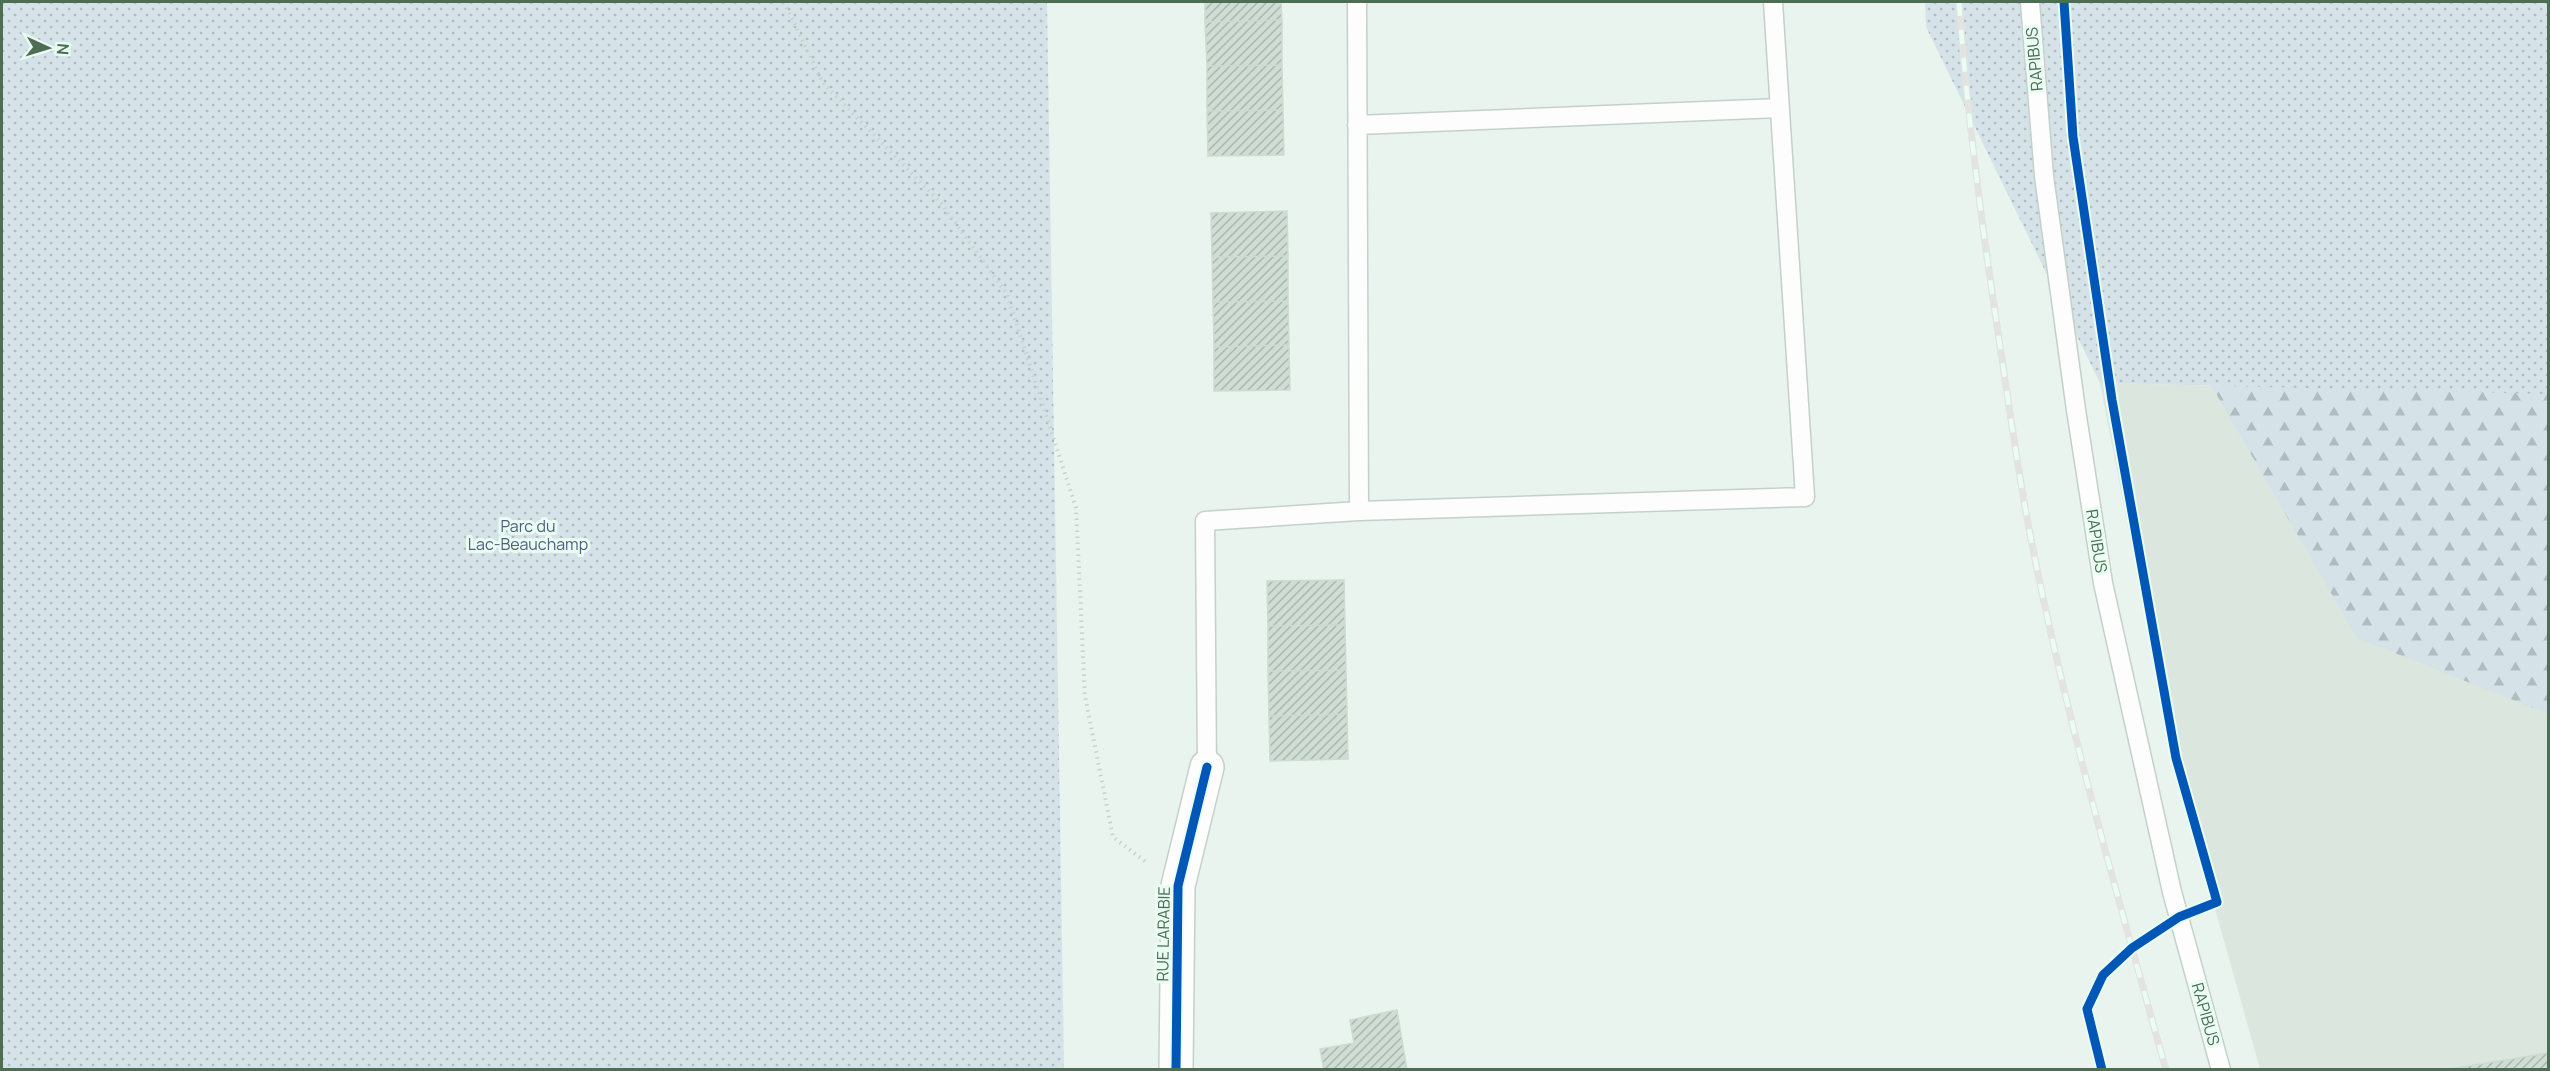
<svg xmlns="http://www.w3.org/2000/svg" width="2550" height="1071" viewBox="0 0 2550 1071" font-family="Manrope,sans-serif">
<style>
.industrial{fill:#dae6de}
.forest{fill:url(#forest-firs)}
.park{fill:url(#park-dots)}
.building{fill:url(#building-hatch);stroke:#ccdcd1;stroke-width:1.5}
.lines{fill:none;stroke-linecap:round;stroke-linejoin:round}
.lane-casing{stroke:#c4d1c9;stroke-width:21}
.street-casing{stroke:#c4d1c9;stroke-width:36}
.path{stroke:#c7d3cc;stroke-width:4;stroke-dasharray:1.5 4.5;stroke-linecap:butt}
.lane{stroke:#fcfdfc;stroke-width:18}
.street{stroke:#fcfdfc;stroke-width:33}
.rail-casing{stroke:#e3e3e1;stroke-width:7}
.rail{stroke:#eafdf3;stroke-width:4.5;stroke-dasharray:14;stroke-linecap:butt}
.cycleway-casing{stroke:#eafdf3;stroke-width:13}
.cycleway{stroke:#0057b8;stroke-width:9}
.labels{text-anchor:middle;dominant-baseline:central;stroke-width:6;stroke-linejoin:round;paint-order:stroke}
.street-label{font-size:16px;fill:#4d6e55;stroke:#eafdf3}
.park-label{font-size:16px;fill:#4c617e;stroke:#eafdf3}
</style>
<defs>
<pattern id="forest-firs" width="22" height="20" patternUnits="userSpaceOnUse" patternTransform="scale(1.5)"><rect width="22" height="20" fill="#d5e3e9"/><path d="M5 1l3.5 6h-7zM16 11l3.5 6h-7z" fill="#afbcc0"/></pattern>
<pattern id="park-dots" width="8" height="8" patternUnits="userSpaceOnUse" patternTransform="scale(1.5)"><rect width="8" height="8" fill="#d5e3e9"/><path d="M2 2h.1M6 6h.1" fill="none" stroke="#afbcc0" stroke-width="1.8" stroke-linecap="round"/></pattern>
<pattern id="building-hatch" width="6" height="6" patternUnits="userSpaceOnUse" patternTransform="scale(1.5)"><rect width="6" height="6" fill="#cfddd4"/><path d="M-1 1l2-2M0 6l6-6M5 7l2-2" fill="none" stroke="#aab7af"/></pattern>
</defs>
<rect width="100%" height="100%" fill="#e9f4ee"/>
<path class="industrial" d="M2100,383l448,11v675h-288l-87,-310z"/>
<path class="forest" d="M2548,2v712l-191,-76 -218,-378z"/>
<path class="park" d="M2,2h1045l17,1067h-1062z
M1925,2h623v392l-448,-11 -174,-356z"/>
<path class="building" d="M1205,2h76l1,18 -77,2z
M1282,20v45l-75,1 -2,-44z
M1282,65l1,45 -76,1v-45z
M1283,110l1,45 -76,1 -1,-45z
M1287,211l1,45 -76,1 -1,-44z
M1288,256v45l-75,1 -1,-45z
M1288,301l1,44 -75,2 -1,-45z
M1289,345l1,45 -76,1v-44z
M1344,580l1,45 -77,1 -1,-45z
M1345,625l1,45 -78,1v-45z
M1346,670l1,44 -78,2 -1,-45z
M1347,714l1,45 -78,2 -1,-45z
M1397,1010l10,60h-83l-4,-21 34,-6 -4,-23z
M2548,1053v17h-104z"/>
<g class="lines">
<defs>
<path id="lane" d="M2030,2l14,174 32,234 27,173 69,309 49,178
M1357,125l423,-17
M1359,511l446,-14 -32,-495
M1207,767l-2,-246 154,-10 -2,-509"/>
<path id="street" d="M1176,1070l2,-184 29,-119"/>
</defs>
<use href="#lane" class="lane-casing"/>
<use href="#street" class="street-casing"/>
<path class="path" d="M784,2l39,81 118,120 66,91 69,214 9,188 28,141 33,25"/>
<use href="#lane" class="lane"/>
<use href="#street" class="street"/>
<defs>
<path id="rail" d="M1959,2c8,112 23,225 40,337 10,66 19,134 32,200 35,179 86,355 135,531"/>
</defs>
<use href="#rail" class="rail-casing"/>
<use href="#rail" class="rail"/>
<defs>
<path id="cycleway" d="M2064,2l9,135 39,263 64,358 41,144 -38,15 -47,31 -29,27 -16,34 15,61
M1176,1070l2,-184 29,-119"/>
</defs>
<use href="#cycleway" class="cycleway-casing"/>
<use href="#cycleway" class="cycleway"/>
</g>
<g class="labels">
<g class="street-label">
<text transform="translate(2034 59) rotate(-95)">RAPIBUS</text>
<text transform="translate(2097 541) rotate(81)">RAPIBUS</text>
<text transform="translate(1163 934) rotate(-89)">RUE LARABIE</text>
<text transform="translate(2206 1014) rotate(74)">RAPIBUS</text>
</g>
<g class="park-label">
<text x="528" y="526">Parc du<tspan x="528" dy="18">Lac-Beauchamp</tspan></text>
</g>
</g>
<rect width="2550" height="1071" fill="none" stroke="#4d6e55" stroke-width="6"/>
<g transform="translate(48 48) rotate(94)" stroke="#eafdf3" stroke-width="4.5" paint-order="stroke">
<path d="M0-4.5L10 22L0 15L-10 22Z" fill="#4d6e55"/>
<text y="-9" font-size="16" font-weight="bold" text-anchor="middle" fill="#4d6e55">N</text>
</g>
</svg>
